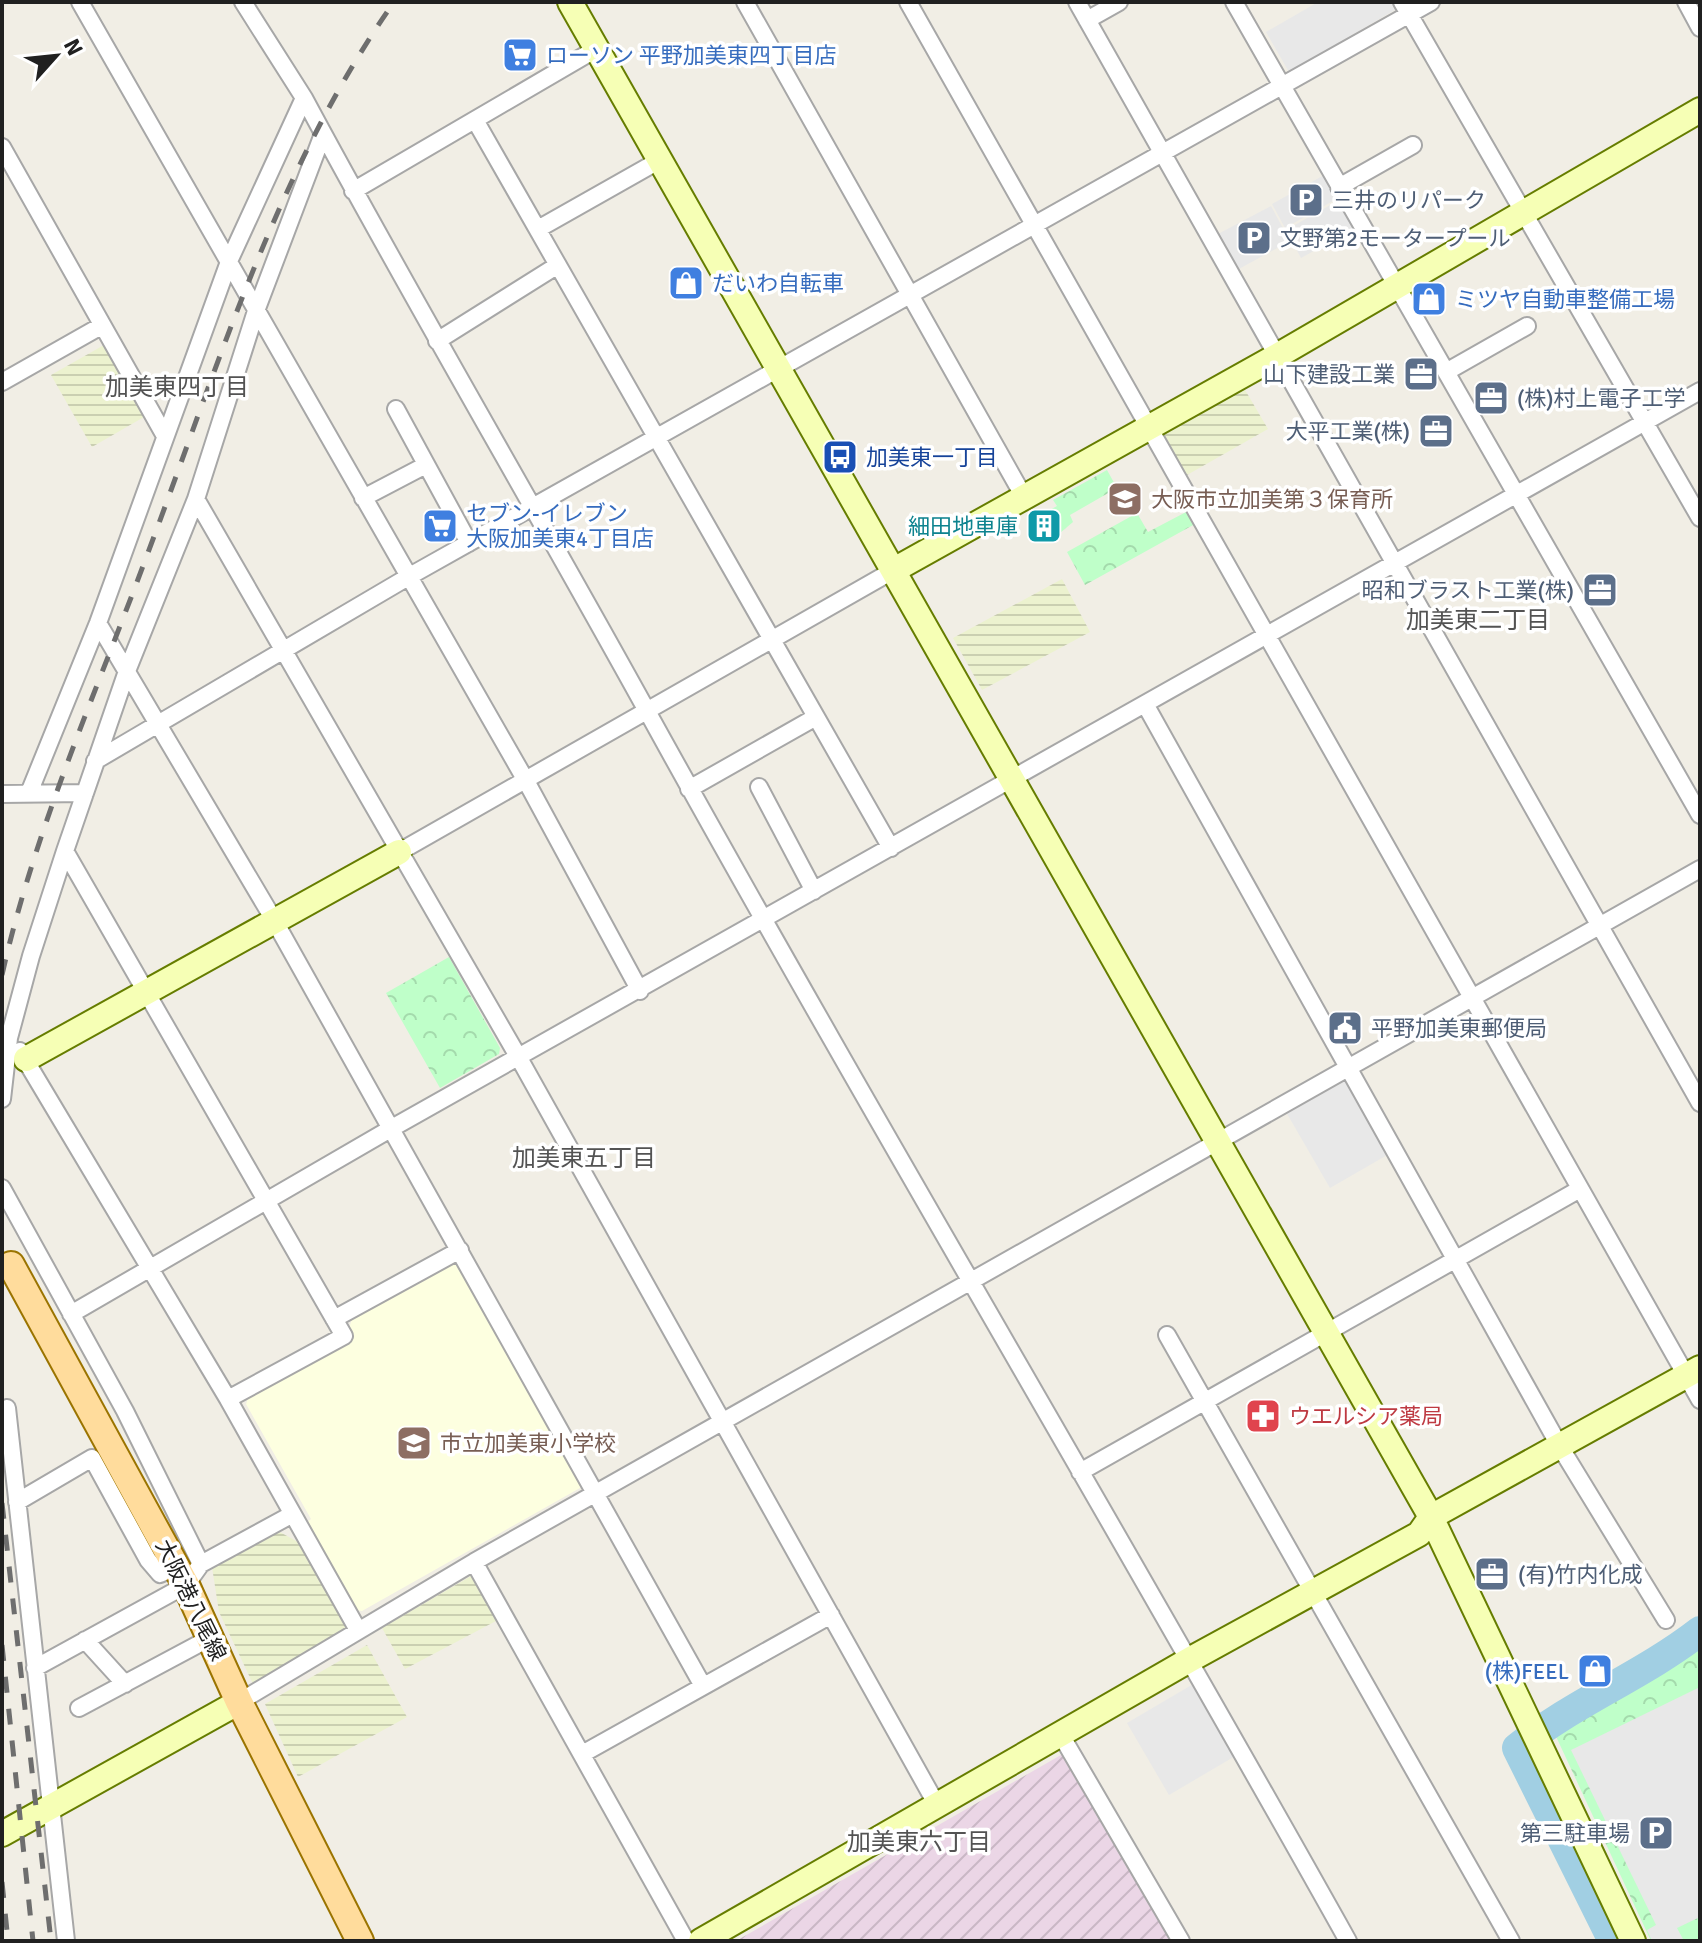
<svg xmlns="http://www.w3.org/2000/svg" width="1702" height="1943" viewBox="0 0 1702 1943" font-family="Signika,'Noto Sans JP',sans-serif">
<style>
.industrial{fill:url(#industrial-furrows)}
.education{fill:#fdffe0}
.farmland{fill:url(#farmland-rules)}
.park{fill:url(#park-crowns)}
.parking{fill:#e8e8e8}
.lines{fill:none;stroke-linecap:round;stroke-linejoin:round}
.river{stroke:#a1cfe3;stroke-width:30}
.street-casing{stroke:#a7a7a7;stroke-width:20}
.secondary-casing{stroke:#667d00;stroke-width:28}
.primary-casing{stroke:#9b7400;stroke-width:30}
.street{stroke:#fff;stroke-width:16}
.secondary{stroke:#f6ffb5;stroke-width:24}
.primary{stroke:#ffdc9c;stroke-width:26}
.rail{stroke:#6e6e6e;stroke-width:5;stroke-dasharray:16 16;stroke-linecap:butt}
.labels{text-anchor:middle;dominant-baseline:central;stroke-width:7;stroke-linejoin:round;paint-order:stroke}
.shop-label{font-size:22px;fill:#366cbe;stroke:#fff;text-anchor:start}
.service-label{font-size:22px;fill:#4e5e75;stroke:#fff;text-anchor:start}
.transit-label{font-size:22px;fill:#164399;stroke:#fff;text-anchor:start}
.education-label{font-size:22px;fill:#785e54;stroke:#fff;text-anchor:start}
.culture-label{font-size:22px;fill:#0d838f;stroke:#fff;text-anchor:end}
.health-label{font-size:22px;fill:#be3a42;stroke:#fff;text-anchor:start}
.street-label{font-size:22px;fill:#202020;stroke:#fff}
.neighbourhood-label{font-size:24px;fill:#535353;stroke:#fff}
</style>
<defs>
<pattern id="industrial-furrows" width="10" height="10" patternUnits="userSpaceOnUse" patternTransform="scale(2)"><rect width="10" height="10" fill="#ebd6e6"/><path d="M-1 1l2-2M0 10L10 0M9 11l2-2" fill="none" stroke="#c9b7c5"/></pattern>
<pattern id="farmland-rules" width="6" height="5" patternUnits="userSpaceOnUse" patternTransform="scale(2)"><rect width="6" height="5" fill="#ecf2cf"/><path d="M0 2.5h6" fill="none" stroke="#cacfb1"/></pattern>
<pattern id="park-crowns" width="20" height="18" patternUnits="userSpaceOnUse" patternTransform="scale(2)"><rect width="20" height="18" fill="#bfffc9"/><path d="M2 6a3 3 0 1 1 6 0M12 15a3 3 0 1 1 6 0" fill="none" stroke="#a4daac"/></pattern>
</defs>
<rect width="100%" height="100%" fill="#f1eee5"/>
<path class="industrial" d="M1068,1751l109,190h-441z"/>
<path class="education" d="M454,1262l5,1 123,218 -2,7 -218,123 -6,-1 -50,-87 5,-4 -65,-115 3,-8 104,-58 -4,-10 3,-9z"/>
<path class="farmland" d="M104,345l40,72 -52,30 -41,-72z
M1241,383l27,46 -81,46 -26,-45z
M1062,579l28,53 -108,58 -29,-52z
M278,1531l20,11 50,86 -95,56 -34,-72 -7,-45z
M471,1576l25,45 -91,48 -23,-41z
M367,1645l40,72 -109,60 -33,-73z"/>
<path class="park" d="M1107,470l10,18 -47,27 3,7 -13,11 -12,-22 9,-5 -4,-6z
M1188,511l7,13 -110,61 -18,-33 70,-39 11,19z
M449,957l51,91 -1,6 -59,34 -54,-95z
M1700,1638v303h-49l-98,-211 109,-62z"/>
<path class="parking" d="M1318,2h79l3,5 -111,65 -23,-40z
M1326,174l14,23 -55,31 -13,-24z
M1341,199l16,28 -56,31 -15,-28z
M1271,206l19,35 -53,29 -19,-36z
M1345,1078l44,76 -59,34 -44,-76z
M1195,1683l42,72 -68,40 -42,-72z
M1700,1687v230l-23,11 7,13h-32l-5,-11 9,-5 -85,-175z"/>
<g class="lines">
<path class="river" d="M1613,1941l-96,-193c57,-46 125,-72 183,-117"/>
<defs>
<path id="street" d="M80,2l445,777 115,212
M243,2l61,96c111,207 230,408 343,613 228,413 471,818 701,1230
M745,2l279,495
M908,2l792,1398
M1077,2l623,1101
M1234,2l466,813
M1402,2l298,516
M1686,2l14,26
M1087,20l32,-18
M475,120l416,728
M2,147l163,289
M1339,187l74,-42
M353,191l243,-142
M538,229l122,-69
M437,341l121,-76
M1446,372l81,-46
M2,382l99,-56
M396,409l73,134
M363,498l63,-33
M196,499l323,559 419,749
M98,623l176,297 429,766
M1145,704l414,741 107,175
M95,761l313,-184 1023,-575
M759,787l55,104
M689,789l127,-72
M29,793l69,-170 132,-364 74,-161
M2,794l83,-1
M65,851l279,485 -116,63
M399,852l495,-282
M20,1051l208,348 130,231
M2,1099l7,-61 22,-82 34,-105 62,-180 69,-172 60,-188 67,-177
M2,1188l123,223 76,153
M71,1314l321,-186 1308,-737
M334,1319l126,-69
M1167,1335l344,606
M7,1408l59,533
M1080,1472l500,-283
M17,1502l75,-44 56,102 12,14 16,-7
M474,1562l212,379
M85,1640l40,44
M35,1668l151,-83 15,-21 90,-49
M239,1702l235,-140 1226,-693
M79,1708l131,-70
M1061,1735l120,206
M584,1753l247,-138"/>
<path id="secondary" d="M570,2l861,1515 202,424
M894,570l383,-214 423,-246
M26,1059l373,-207
M2,1834l237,-132
M701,1941l490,-282 228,-125 12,-17 269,-149"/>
<path id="primary" d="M11,1265l175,320 53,117 121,239"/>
</defs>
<use href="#street" class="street-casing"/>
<use href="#secondary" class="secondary-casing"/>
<use href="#primary" class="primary-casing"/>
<use href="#street" class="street"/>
<use href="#secondary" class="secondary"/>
<use href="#primary" class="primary"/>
<path class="rail" d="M2,975c32,-143 93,-280 144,-417 72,-191 130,-388 248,-556
M2,1503l49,438
M2,1645l31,296
M2,1882l6,59"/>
</g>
<defs>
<symbol id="supermarket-square" viewBox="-11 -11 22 22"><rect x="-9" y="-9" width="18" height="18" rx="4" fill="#3f7fe0" stroke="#fff"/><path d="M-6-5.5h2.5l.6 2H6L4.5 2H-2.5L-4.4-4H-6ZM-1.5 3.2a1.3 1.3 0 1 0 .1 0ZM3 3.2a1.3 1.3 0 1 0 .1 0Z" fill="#fff"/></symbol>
<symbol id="parking-square" viewBox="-11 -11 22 22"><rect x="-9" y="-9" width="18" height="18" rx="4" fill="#5c6f8a" stroke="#fff"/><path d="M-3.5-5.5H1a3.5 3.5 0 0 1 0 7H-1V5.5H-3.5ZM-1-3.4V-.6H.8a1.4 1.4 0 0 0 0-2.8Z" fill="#fff"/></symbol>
<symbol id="shop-square" viewBox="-11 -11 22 22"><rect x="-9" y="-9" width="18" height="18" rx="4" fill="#3f7fe0" stroke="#fff"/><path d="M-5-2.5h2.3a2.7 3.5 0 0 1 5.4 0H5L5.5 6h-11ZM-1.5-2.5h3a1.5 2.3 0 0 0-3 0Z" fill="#fff"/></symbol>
<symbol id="office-square" viewBox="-11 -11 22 22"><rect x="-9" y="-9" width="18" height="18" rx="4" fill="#5c6f8a" stroke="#fff"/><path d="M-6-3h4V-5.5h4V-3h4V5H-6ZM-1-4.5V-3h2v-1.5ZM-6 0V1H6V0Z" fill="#fff"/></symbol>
<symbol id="bus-square" viewBox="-11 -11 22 22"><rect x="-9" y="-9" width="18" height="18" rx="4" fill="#1a4fb4" stroke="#fff"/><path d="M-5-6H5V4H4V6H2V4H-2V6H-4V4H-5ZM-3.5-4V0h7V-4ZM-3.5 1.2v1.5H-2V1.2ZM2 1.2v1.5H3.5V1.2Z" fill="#fff"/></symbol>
<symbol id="school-square" viewBox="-11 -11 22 22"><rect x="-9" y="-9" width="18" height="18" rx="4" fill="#8d6e63" stroke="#fff"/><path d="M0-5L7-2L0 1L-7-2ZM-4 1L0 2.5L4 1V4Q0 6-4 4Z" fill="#fff"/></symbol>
<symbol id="building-square" viewBox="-11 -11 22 22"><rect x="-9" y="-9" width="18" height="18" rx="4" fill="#0f9aa8" stroke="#fff"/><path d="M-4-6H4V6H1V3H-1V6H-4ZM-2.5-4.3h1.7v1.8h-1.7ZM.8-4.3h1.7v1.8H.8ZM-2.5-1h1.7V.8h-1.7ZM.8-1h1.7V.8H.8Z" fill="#fff"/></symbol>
<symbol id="civic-square" viewBox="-11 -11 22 22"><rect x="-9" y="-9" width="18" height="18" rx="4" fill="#5c6f8a" stroke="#fff"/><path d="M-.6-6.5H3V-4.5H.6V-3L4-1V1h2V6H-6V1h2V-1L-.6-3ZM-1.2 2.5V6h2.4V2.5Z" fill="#fff"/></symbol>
<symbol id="pharmacy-square" viewBox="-11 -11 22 22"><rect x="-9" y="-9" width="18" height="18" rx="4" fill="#e0444e" stroke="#fff"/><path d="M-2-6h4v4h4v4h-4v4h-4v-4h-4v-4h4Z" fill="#fff"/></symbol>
</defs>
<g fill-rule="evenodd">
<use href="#supermarket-square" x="500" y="35" width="40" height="40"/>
<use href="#parking-square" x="1286" y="180" width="40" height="40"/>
<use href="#parking-square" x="1234" y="218" width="40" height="40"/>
<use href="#shop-square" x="666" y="263" width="40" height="40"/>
<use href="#shop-square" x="1409" y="279" width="40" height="40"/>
<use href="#office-square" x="1401" y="354" width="40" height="40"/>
<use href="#office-square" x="1471" y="378" width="40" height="40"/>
<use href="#office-square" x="1416" y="411" width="40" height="40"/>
<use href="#bus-square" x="820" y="437" width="40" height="40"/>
<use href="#school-square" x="1105" y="479" width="40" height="40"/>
<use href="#supermarket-square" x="420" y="506" width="40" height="40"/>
<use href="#building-square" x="1024" y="506" width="40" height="40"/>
<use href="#office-square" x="1580" y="570" width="40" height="40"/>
<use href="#civic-square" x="1325" y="1008" width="40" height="40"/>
<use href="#pharmacy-square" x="1243" y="1396" width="40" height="40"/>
<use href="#school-square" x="394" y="1423" width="40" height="40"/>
<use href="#office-square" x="1472" y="1554" width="40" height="40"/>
<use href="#shop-square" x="1575" y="1651" width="40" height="40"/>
<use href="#parking-square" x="1636" y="1813" width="40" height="40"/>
</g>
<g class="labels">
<g class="shop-label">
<text x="546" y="55">ローソン 平野加美東四丁目店</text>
<text x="712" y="283">だいわ自転車</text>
<text x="1455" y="299">ミツヤ自動車整備工場</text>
<text x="466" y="513">セブン-イレブン<tspan x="466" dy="25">大阪加美東4丁目店</tspan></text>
<text x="1569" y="1671" text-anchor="end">(株)FEEL</text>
</g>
<g class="service-label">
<text x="1332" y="200">三井のリパーク</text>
<text x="1280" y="238">文野第2モータープール</text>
<text x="1395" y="374" text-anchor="end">山下建設工業</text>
<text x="1517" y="398">(株)村上電子工学</text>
<text x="1410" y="431" text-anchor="end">大平工業(株)</text>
<text x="1574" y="590" text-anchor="end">昭和ブラスト工業(株)</text>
<text x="1371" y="1028">平野加美東郵便局</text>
<text x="1518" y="1574">(有)竹内化成</text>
<text x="1630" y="1833" text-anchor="end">第三駐車場</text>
</g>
<g class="transit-label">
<text x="866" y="457">加美東一丁目</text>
</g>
<g class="education-label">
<text x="1151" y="499">大阪市立加美第３保育所</text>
<text x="440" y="1443">市立加美東小学校</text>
</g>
<g class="culture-label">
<text x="1018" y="526">細田地車庫</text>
</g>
<g class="health-label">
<text x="1289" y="1416">ウエルシア薬局</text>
</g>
<g class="street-label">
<text transform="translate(191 1600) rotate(64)">大阪港八尾線</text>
</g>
<g class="neighbourhood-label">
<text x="177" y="387">加美東四丁目</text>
<text x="1478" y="620">加美東二丁目</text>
<text x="584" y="1158">加美東五丁目</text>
<text x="919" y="1842">加美東六丁目</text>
</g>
</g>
<rect width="1702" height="1943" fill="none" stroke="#202020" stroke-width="8"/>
<g transform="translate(56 56) rotate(63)" stroke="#ffffff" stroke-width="6" paint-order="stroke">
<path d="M0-6L14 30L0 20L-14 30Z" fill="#202020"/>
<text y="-12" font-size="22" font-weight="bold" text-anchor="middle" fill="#202020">N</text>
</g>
</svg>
